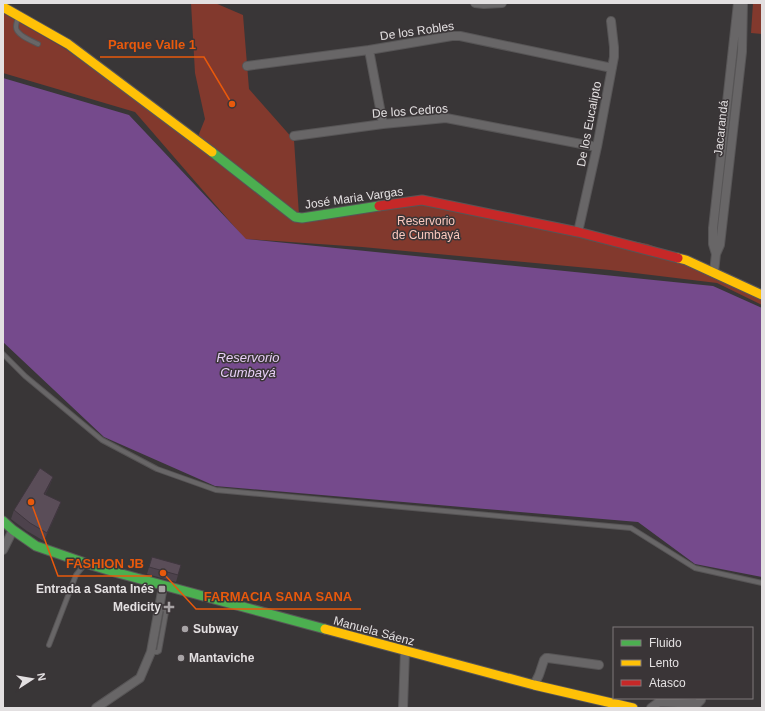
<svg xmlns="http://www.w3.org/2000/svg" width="765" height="711" viewBox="0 0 765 711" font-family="Arial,sans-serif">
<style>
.green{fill:#82392d}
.water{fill:#754a8c}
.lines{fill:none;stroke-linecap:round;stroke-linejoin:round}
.lane-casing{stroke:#575556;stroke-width:6}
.street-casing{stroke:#575556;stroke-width:10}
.fast-casing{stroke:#575556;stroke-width:11}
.slow-casing{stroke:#575556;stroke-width:11}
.jam-casing{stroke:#575556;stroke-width:11}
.lane{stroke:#686667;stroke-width:4}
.street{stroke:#686667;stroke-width:8}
.fast{stroke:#4caf50;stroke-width:9}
.slow{stroke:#ffc107;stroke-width:9}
.jam{stroke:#c62828;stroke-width:9}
.wall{fill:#4d424c}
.shaded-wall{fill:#3f363e}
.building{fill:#5a4d58;stroke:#3f363e}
.poi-dot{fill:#a8a4a6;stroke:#3a3537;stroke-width:1.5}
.labels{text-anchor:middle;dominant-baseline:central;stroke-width:3;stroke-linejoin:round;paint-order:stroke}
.street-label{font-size:12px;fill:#e3e0e1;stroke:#3a3537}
.park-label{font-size:12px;fill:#fbc8bd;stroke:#3a3537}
.poi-label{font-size:12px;font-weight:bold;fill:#e3e0e1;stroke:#3a3537;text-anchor:end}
.water-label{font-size:13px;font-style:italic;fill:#e9d0f8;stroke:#3a3537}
.leader{fill:none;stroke:#e8590c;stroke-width:1.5}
.callout-dot{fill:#e8590c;stroke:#3a3537;stroke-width:1.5}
.callout-label{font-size:13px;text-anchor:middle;font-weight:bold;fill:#e8590c;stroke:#3a3537;stroke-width:3;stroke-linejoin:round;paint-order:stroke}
</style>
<rect width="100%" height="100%" fill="#393637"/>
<path class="green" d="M191,3h24l28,12 6,74 45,51 5,75 -102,-76 8,-20 -10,-46z
M753,3h9v31l-11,-1z
M3,13l61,35 128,93 104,81 127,-20 225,42 93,37 21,11v13l-45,-22 -107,-13 -248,-23 -117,-8 -110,-127 -132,-39z"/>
<path class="water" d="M3,78l126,37 117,124 467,47 49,22v269l-67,-13 -57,-42 -423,-36 -111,-49 -101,-95z"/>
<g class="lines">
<defs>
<path id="lane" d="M18,18c-1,3 -2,6 -2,9 0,8 16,14 22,17
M3,354l22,22 77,64 55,29 59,21 415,38 64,40 67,15
M49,645l27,-70 9,-11
M151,652h6l2,-1 7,-39 -1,-3 -6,-2"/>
<path id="street" d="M475,3l9,1 18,-1
M369,50l14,74
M247,66l122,-16 83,-14h8l152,32
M294,136l89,-12 63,-6 151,29
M578,232l19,-85 17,-90v-10l-3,-26
M716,254l4,-9 22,-193 1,-49
M714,272l2,-18 -3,-10v-16l25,-225
M3,550l10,-20
M534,685l5,-10 5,-15 2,-2h2l51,7
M96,708l44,-30 11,-26 12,-66
M403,708l2,-57
M651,708l8,-6 38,2 4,-4v-2"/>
<path id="fast" d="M212,152l83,65 7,1 77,-12
M3,521l10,9 23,16 49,17 33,10 207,56"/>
<path id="slow" d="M3,7l65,37 144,108
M678,258l8,2 76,35
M325,629l209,56 99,23"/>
<path id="jam" d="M379,206l43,-6 156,32 100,26"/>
</defs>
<use href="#lane" class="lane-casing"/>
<use href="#street" class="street-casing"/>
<use href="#fast" class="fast-casing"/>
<use href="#slow" class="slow-casing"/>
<use href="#jam" class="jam-casing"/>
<use href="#lane" class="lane"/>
<use href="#street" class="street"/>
<use href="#fast" class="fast"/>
<use href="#slow" class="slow"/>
<use href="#jam" class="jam"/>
</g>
<path class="wall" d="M53,477l-3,8 -5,10 16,7 -3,8 -14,31 -17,-10 -16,-12 3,-9z
M152,557l26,18 -2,7 -29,-8z"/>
<path class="shaded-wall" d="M53,477l-3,8 -9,17 3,-8z
M61,502l-3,8 -14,31 3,-8z"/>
<path class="building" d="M40,468l13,9 -9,17 17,8 -14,31 -17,-10 -16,-13z
M152,557l29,8 -3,10 -29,-8z"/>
<g class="poi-dot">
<rect x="158" y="585" width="8" height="8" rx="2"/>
<path d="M167 601h4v4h4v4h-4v4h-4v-4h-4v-4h4z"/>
<circle cx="185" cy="629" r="4"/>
<circle cx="181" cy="658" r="4"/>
</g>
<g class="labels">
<g class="street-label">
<text transform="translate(417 31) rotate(-8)">De los Robles</text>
<text transform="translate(410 111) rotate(-4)">De los Cedros</text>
<text transform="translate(589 124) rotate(-79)">De los Eucalipto</text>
<text transform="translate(721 128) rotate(-84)">Jacarandá</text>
<text transform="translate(354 198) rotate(-8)">José Maria Vargas</text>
<text transform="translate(374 631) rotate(15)">Manuela Sáenz</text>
</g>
<g class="park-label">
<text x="426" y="221">Reservorio<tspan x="426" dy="14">de Cumbayá</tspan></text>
</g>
<g class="poi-label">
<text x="154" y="589">Entrada a Santa Inés</text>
<text x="161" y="607">Medicity</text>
<text x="193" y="629" text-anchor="start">Subway</text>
<text x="189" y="658" text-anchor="start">Mantaviche</text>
</g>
<g class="water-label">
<text x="248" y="357">Reservorio<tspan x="248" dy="15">Cumbayá</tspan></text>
</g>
</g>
<path class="leader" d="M232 104L204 57H100M31 502L58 576H152M163 573L196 609H361"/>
<g class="callout-dot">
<circle cx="232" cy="104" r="4"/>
<circle cx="31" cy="502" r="4"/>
<circle cx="163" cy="573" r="4"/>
</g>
<g class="callout-label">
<text x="152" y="49">Parque Valle 1</text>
<text x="105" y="568">FASHION JB</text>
<text x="278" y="601">FARMACIA SANA SANA</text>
</g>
<rect width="765" height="711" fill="none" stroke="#e3e0e1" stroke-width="8"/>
<rect x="613" y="627" width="140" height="72" fill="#3a3537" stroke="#7e797b"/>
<rect x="621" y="640" width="20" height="6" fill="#4caf50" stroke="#7e797b"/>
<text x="649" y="647" font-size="12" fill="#e3e0e1">Fluido</text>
<rect x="621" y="660" width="20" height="6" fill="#ffc107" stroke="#7e797b"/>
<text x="649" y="667" font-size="12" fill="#e3e0e1">Lento</text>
<rect x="621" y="680" width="20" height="6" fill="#c62828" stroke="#7e797b"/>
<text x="649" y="687" font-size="12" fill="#e3e0e1">Atasco</text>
<g transform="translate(32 679) rotate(78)" stroke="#3a3537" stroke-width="3" paint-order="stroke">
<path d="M0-3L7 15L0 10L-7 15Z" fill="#e3e0e1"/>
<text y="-6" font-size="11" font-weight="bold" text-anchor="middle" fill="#e3e0e1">N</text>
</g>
</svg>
